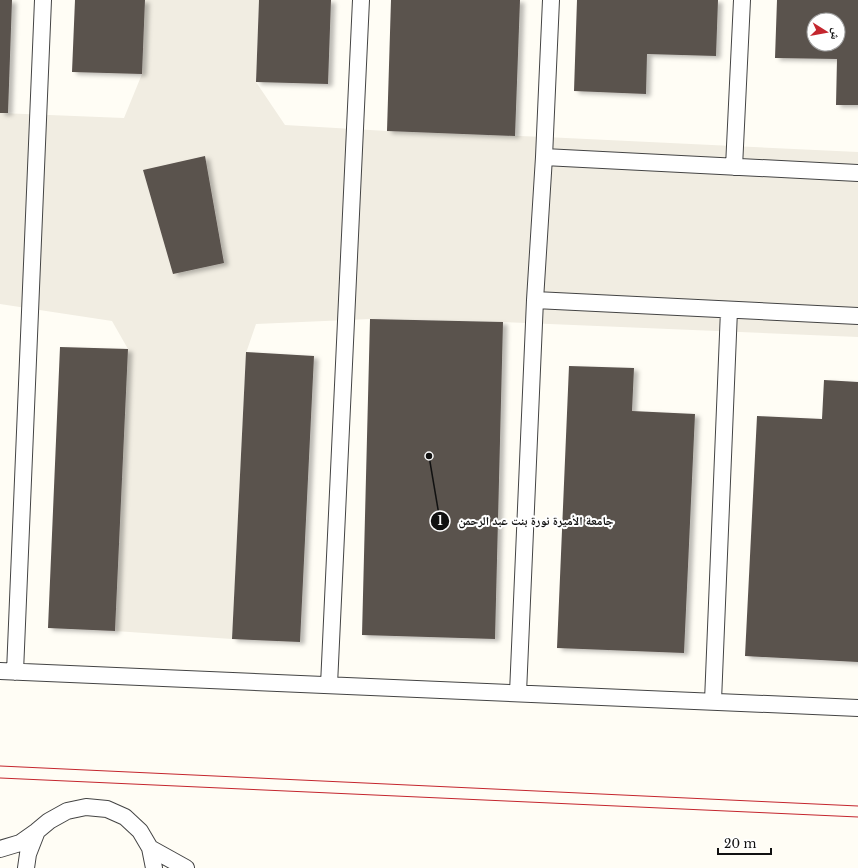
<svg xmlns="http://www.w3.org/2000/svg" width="858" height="868" viewBox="0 0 858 868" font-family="'Libre Baskerville','Noto Naskh Arabic',serif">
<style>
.plaza{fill:#f1ede2}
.building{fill:#5a524d;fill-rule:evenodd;filter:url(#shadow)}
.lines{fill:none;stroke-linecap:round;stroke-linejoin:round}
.street-casing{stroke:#444;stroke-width:18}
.street{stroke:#fff;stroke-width:16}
.tram{stroke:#c4262e;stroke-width:1}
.leader{fill:none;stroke:#111;stroke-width:1.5}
.callout-dot{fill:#111;stroke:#fff;stroke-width:1.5}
.mark-label{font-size:12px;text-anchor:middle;font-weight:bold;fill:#fff}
.callout-label{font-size:12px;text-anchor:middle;font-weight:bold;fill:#111;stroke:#fff;stroke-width:4;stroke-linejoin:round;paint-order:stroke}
</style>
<defs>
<filter id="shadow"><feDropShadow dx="4.5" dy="2.5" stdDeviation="2" flood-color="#0004"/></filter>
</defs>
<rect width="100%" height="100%" fill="#fffdf5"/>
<path class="plaza" d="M145,0h114l-3,82 29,43 102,6 158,6 313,15v185l-355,-15 -133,-3 -114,5 -10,29 -14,286 -117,-8 13,-282 -16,-28 -112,-17v-191l124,5 18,-44z"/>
<path class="building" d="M0,0h12l-4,113h-8z
M75,0h70l-3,74 -70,-2z
M259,0h72l-3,84 -72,-2z
M391,0h129l-5,136 -128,-5z
M577,0h141l-2,56 -69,-2 -1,40 -72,-3z
M777,0h81v105h-22l1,-46 -62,-1zM814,20h24v24h-24z
M205,156l19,107 -51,11 -30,-104z
M370,319l133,3 -8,317 -133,-4z
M60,347l68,2 -13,282 -67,-3z
M246,352l68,4 -14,286 -68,-3z
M569,366l65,2 -2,43 63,3 -11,239 -127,-5z
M824,380l34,2v280l-113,-6 12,-240 65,3z"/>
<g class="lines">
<defs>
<path id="street" d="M544,157l314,16
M734,167l8,-167
M535,300l323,16
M0,671l858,37
M15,672l28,-672
M329,685l32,-685
M518,693l17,-393 9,-143 7,-157
M713,701l16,-391
M150,848l36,20
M0,849l20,-6 17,-12
M26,868l2,-14 9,-23 12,-10 18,-10 19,-4 21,2 18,8 15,14 10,17 4,20"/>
</defs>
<use href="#street" class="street-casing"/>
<use href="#street" class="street"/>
<path class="tram" d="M0,766l858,40
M0,778l858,39"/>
</g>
<path class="leader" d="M429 456L440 521"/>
<g class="callout-dot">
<circle cx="429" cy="456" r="4"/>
<circle cx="440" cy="521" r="10"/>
</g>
<g class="mark-label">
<text x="440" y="525">1</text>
</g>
<g class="callout-label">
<text x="536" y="525">جامعة الأميرة نورة بنت عبد الرحمن</text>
</g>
<g transform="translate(826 32) rotate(101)"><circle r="19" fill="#ffffff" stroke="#a0a0a0"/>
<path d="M0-3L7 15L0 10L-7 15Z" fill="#c4262e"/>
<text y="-6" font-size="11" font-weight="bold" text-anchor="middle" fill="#111111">ش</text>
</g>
<path d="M718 848v6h53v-6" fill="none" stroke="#111111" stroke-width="2"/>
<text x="724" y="848" font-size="12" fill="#111111" stroke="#ffffff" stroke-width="3" paint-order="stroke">20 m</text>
</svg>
